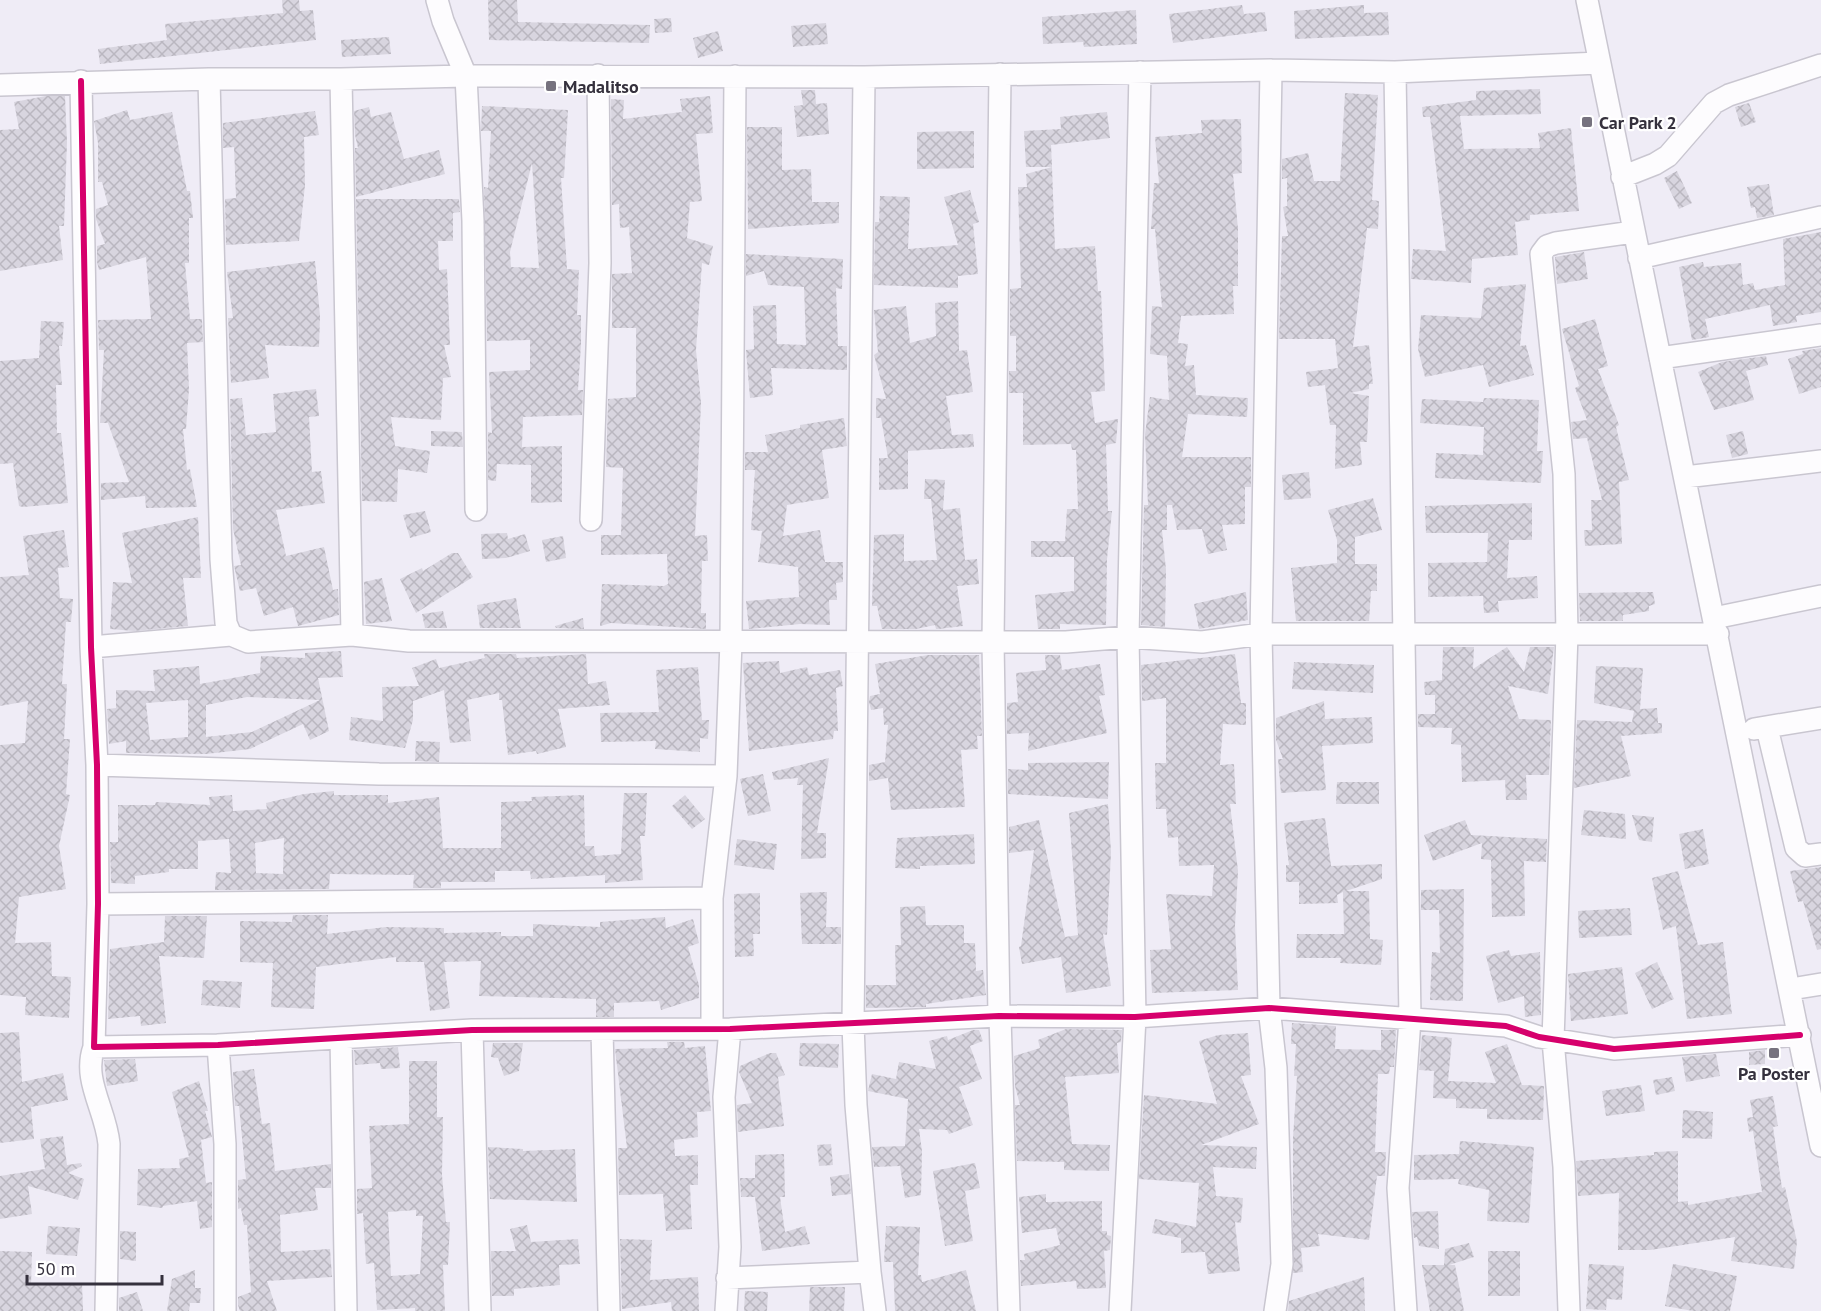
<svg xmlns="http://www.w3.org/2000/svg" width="1821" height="1311" viewBox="0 0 1821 1311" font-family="'PT Sans',sans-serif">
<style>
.building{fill:url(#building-cross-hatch);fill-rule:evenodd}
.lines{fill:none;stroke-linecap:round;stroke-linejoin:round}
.minor-casing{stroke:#c9c6d0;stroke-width:24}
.minor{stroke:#fdfcfe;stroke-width:21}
.cycleway-casing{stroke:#fff;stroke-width:10}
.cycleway{stroke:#d6006c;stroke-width:6}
.poi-dot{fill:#76727e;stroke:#fff;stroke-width:2}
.labels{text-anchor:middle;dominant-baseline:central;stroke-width:4.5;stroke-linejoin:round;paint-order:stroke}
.poi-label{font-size:18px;font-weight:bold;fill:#35313d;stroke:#fff;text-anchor:start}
</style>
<defs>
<pattern id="building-cross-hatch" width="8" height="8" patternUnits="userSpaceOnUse" patternTransform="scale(1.5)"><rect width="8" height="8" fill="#d8d5df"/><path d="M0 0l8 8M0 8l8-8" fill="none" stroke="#bab7c0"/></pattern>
</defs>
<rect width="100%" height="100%" fill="#efecf6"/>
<path class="building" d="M282,0h17l1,11 13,-1 3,30 -216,24 -2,-15 69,-9 -2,-16 118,-11z
M488,0h29l1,22 132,3 -1,18 -160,-3z
M1242,5l2,9 21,-2 2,19 -94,12 -4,-29z
M1364,5v8l24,-1 1,23 -94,4 -1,-28z
M1136,10l1,34 -53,3 -1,-5 -40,2 -1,-27z
M671,18l1,14 -17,1 -1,-14z
M826,23l2,21 -35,3 -2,-21z
M718,31l5,20 -25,7 -5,-20z
M389,37l2,17 -49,3 -1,-17z
M1540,89l1,25 -81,2 4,33 76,-1 -2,-15 33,-5 8,83 -49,4v5l-15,2 3,33 -46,4 -1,24 -60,-4 2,-30 33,2 -16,-134h-7l-1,-10 54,-7v-9z
M801,90h14l1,14 11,-1 2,31 -32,3 -3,-31 9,-1z
M1345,93l33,2 -6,105 7,1 -1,28 -11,-1 -14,119 16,-2 4,39h-4v5l-19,4 19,3 -2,46h-7l2,23 -27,4 1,-44h-6l-5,-40 -17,2 -2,-15 32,-4 -3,-29h-56l3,-103h6l-5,-29 4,-1v-28l-5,1v-20l26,-6 6,28h26z
M46,96h19l2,46 -3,84h-5l4,34 -63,11v-141l19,-1 -5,-27z
M710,96l3,37 -17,1 6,67 -12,1 -3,36 26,8 -4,19 -7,-2 -6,87 5,53 -6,133 12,-1 1,26h-6l-1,52h5v16l-95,-6 -11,3 2,-42 62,2 4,-2 -1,-30 -66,1v-20h20l2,-67 -17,-1 2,-68 28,-2v-69h-24v-54l20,-1 -3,-46 -9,1 -1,-24 -7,1 -1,-106 13,1 -1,19 59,-7 -2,-13z
M1749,103l7,19 -15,5 -6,-20z
M482,106l86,4 -4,68h-3l6,91 12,1 -2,45h4v29l-3,46h5l-1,25 -59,2 -1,30 40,-1v56l-31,1v-38l-34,-1 -1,17 -8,-1v-48l4,1 -3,-61 41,-2v-30l-43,1 -3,-154 4,1 3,-57h-10zM532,163l7,105 -28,-1 -1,-15z
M369,107l2,10 20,-5 13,47 35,-9 6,24 -89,23 -1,-49h3l-3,-13 -1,-24z
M127,110l3,10 42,-8 15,79h3l3,27h-4v45h-4l5,56h12l1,23 -16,1 2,46 -3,40h-3l4,41 3,-1 7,38 -51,1 -1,-12 -44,4v-17l28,-1 -21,-59h-8l4,-73h-5l-1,-30 53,-1 -5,-62 -47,13 -2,-8v-16l8,-2 -9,-25v-10l12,-4 -6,-23h-4v-39l-4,-22z
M315,111l4,24 -15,2 1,48 -6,56 -73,4 -1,-46 11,-1 -2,-51 -11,1v-25z
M1107,112l3,26 -59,7 1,22h-26l-2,-36 37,-2 -1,-12z
M1241,119l1,54 -9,1 5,55v57h-5l1,28 -53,2 -3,27 10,1 -3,22 9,-1 2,30 52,3 -1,19 -59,-3 -6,43h69v30h-6v37l-23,1 5,25 -19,4 -6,-25 -25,1 -5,-25h-5v25h-5l4,40 -1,57 -24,-2 3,-120h4l-3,-71 5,-37 19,3 -2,-44 -17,-2 2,-48 10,1 -7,-78h-4l3,-46h5l-4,-46 47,-4 -1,-13z
M747,127h35v43l29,-1 1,33h27v21l-91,6z
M974,131v37l-57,1v-37z
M1052,167l3,82 40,-3 3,45h3l4,100 -14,1 4,31 23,-4 -2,24 -10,2 2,66h4l-5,48 -1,66 -46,-1v5h-22l-3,-34 39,-4v-34h-43v-16h34l2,-32h11l-2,-59h-4l-1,-6 -48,1v-52h-14v-22h7v-35h-6v-47l11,-1 -3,-101h9l-1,-13z
M1677,171l15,32 -13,6 -15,-31z
M1769,184l5,31 -17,3 -2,-11 -4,1 -4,-21z
M970,190l9,32 -6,2 5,50 -20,2v12l-84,-3 1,-63h4l1,-26 30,1 -2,52 50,-4 -14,-48z
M356,199h103l1,13 -7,1v28h-15l1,29 8,-1 3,76h-6l7,32 -8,1 -2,42 -50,-3 4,29 35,5 -3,22 -29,-4 -1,33 -35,-1z
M1821,232v80l-25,4 1,6 -24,4 -3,-21 -65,14 4,18 -17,3 -13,-73 24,-5 1,5 37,-4 2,22 10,-2 2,7 30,-5 -2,-46z
M1584,252l4,27 -31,5 -2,-27z
M746,254l97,5 -1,30 -6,-1 2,58h9v24l-76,-2 2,27 -23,3 -4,-48 8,-1 -1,-43 23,-1 1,39 29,1 -2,-58 -36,-2 -4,-14 -18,5z
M315,261l5,55 -1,31 -54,-2 4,33 -38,5 -3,-65h5l-6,-46z
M1526,284l-6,62 6,-1 8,30 -45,12 -6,-22 -58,12 -7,-28 3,-34 60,3 3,-30z
M958,301l1,50 8,-1 6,42 -27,4 6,39 21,-1 1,13 -66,4v38l-29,1v-32h9l-7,-40h-5v-20l10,1 -12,-44 4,-3 -4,-42 32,-4 4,37 26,-7 -1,-33z
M1595,319l13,47 -10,3 21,56 -3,2 13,53 -10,2 3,62 -37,2 -1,-16h8l-1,-30h11l-15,-62 -14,1 -2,-17 16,-2 -12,-32 4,-2 -17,-57z
M41,321l23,1 -2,24h-3l3,39h-6l1,48h4l7,70 -45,4 -4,-1 -6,-43 -13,1v-103l39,-3z
M1821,348v39l-22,7 -11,-35 15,-5 -1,-3z
M1766,356l2,9 -22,6 8,29 -40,10 -16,-38 24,-10z
M316,389l3,27 -10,1 3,55 9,-1 4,32 -49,7 10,46 38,-9 9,43 5,-1 1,26 -41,11 -5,-19 -29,9 -8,-28 -16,3 -6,-25 7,-1 -8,-36 -3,-130 12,-1 4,37 30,-3 -3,-38z
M1484,398l55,2 -2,51h6l-2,32 -106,-5 1,-25 47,2 1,-28 -64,-4 2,-24 61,3z
M844,418l3,28 -25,4 7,48 -42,7 -4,31 37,-6 5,32h18v20l-7,1 1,17h-8l1,25 -30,-1 -51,5 -3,-28 53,-4 -1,-30 -40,-5 4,-31 -11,-1 4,-60h-10v-18h23l-3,-17 35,-7v-3z
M431,431l31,1 1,15 -32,-1z
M1743,431l5,23 -16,4 -6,-23z
M1309,472l2,26 -27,2 -2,-25z
M925,479l20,1 -2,30 17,-2 5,52 12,-1 2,25 -22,2 6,40 -24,3h-3l-1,-4 -19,4h-34l-5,-23h-5l2,-71 30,-1v27l33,-1 -6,-61h-7z
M1373,498l9,32 -27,7v27h22v27h-6l-2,30h-73l-5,-53 46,-5v-23l-9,-30z
M1532,503v37h-23l-2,38 30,-2 1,22 -40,3 1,11 -15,1 -1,-17 -55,1v-34l59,-1 1,-29h-62l-1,-27z
M425,511l6,21 -21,6 -7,-23z
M198,517l3,61h-18l5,48 -54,5 -24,-2 3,-47 19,1 -10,-50z
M64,530l5,37 -11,1 2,30 13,1 -2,23h-5l-4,62h5l-3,55h6l-4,55 4,1 -11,51 7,43 -47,8 -4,46 36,-1 1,34 19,1 -2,41 -44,-3 1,-18 -26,-2v-250l25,-2 3,-42 -28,5v-129l29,-2 -6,-39z
M507,533l1,6 17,-5 5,17 -24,7 -24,1 -1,-25z
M563,536l3,22 -20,4 -4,-22z
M452,553h6l15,24 -57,36 -16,-34 22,-11 1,3z
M382,578l10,43 -26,3 -2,-42z
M1246,592l2,28 -49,9 -5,-25z
M1653,592l2,12 -6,2v5l-26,4v6h-43l-1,-28z
M516,598l5,30h-41l-3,-23z
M443,611l4,17h-22l-3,-14z
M583,618l1,11 -28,-1 -1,-2z
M1443,647h31l-1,22 34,-22 17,25 6,-25h24l-6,47 -40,-8 11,33 32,1 -2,55h-23l1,25h-21l-1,-20 -43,2 -1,-37 -10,-1 1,-16 -34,-1v-13h17v-19h-10l-1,-13 18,-2z
M341,651l2,26 -25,1 11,53 -19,9 -7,-16 -53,25 -44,5 -80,-1v-12l-17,3 -2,-35 9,-1v-18l39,1 -2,-21 46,-4 1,18 60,-11 1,-17 44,2v-5zM247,697l73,3 -68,32 -46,5v-32zM188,700v37l-38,3 -4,-37z
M484,654h32l1,4 69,-4 2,30 18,-3 4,24 -52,4 8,38 -29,7 -1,-3 -28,4 -6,-55h-3v-7l-32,7 4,41 -21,2 -6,-53 -31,11v19l-8,28 -56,-8 2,-23 32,4 -1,-34 37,-1 -7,-18 24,-9 3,9 46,-10z
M1235,654l6,49h5v22l-23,-1 -3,41 14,-1 2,40h-6l8,67 -3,55 3,64 -86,3 -2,-43 21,-1 -5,-55 46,2 2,-31 -35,1 -1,-29 -10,1 -2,-29h-10l-1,-46h11v-65l-24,3 -1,-36z
M928,655h51l3,81h-5l1,13 -17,1 4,57 -74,3 -3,-32 -19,3v-16l16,-3 3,-37h-4l-1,-17 -12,2 -2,-8 1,-6 10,-2 -5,-30z
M1045,655h15l2,15 38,-6 5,31 -6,1 8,37 -79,18 1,-18 -22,1v-31l11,-1 -2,-29 30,-3z
M779,661l1,12 27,-6 2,8 31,-5 3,16 -7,2 2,43h-4l-1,8 -84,12 -6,-88z
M1294,662l80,3 -1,28 -81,-4z
M1596,666l47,2 -3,41 17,-1 1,15h4v10l-41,3 10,40 -57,12 3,-68 55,2 2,-11 -40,-8z
M698,667l4,53h7l-1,19 -8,-1v14l-45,-3 1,-8 -55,1 -1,-29 59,-1 -3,-42z
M1324,701l1,18 47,-2 1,26 -51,3 4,44 -45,3 -3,-34h5l-7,-19v-22z
M416,741l24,1 -1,20 -24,-1z
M829,758l-12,75h9v25l-25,1 2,-74h-6l1,-7 -24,2 -2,-8z
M1109,762l-1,37 -100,-5v-25l20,1v-7z
M763,774l8,37 -23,5 -8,-37z
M1337,782h42v22h-43z
M334,791v4h54v8l51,-6 4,51h58v-46l31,-1 -1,-4 53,-2 1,51h9l1,10 26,-2 3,-61h23l-2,43h-5l3,44 -38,3v-8l-74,4 -1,-8h-35v11h-54v6h-28l1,-13 -84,-1 -1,15 -114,1 1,-18 15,1 -2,-34 -31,2v28h-29v3l-34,4v8l-24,-1 -1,-41h8v-37h37l1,-3 54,3 -1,-8 23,-2 1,16 34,-2 -1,-6 38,-9zM284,838l-1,36 -27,-1 -1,-30z
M685,795l20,24 -13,10 -20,-23z
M1108,804l3,48 -4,83 -4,-1 8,52 -45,7 -5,-36 -39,7 -3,-17 2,-1 13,-96 -25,3v-26l30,-7 26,117 13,-2 -9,-122z
M1584,810l41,4 1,25 -45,-4z
M1632,815l22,2 -2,25 -13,-2z
M1325,818l6,48 51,-2v15l-36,12h23l1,48 13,1 -2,25 -41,-2 1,-5h-45l1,-24h47l-1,-42 -6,3 1,8 -39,1v-22h-13v-17h3l-5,-42z
M1465,820l6,15 76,4 -1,23 -22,-1 1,55 -33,1 -1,-57 -10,-1 1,-16 -49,18 -9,-26z
M1703,829l6,35 -24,5 -6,-35z
M974,834l1,30 -55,2v3l-25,-1 2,-30z
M737,839l40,5 -3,26 -40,-5z
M1821,867v82l-4,1 -14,-49 -5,1 -8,-31z
M1678,871l20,74 25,-3 9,72 -45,5 -11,-93 -13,4 -11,-52z
M1464,889l-1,112 -33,-1 2,-48 8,1 -1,-43h-18v-20z
M827,892l-1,35h15v17h-39l-2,-51z
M760,893v41h-7l1,22 -19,1 -1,-63z
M925,906l1,19h38v18h11l1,28 7,-1 3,25 -60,9v3l-60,1v-23h30l-1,-40h6l-1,-38z
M1630,908l2,27 -53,3 -1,-27z
M293,915h35l-1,19 59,-7 58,1v5l57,-1v4h32v-12l67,3v-5l65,-5 1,11 27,-9 6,24 -11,4 11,38v13l-38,12 -2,-9 -45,2v14h-18v-18l-117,-3 2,-35 -37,1 6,46 -20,3 -6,-49h-28v-5l-80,10 -2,42 -43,-2 2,-44 -33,-1v-41l52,1z
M165,916h42l-3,42 -45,-2 7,67 -25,3 -1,-10 -32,3 2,-70 54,-7z
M1509,950l2,6 29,-4 1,63 -16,2 -1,-21 -26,7 -12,-47z
M1657,962l17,37 -22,10 -17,-36z
M1622,967l6,47 -57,7 -3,-47z
M203,980l39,2 -2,26 -39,-3z
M1292,1023l44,3 -1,23 46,1v-20h15l-2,37h-4l-1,7h-11l-3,78h11l-1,24h-8l-8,64 -51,-6 2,12 -19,2 2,24 -10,1v-135l4,-62h-3l2,-32h-5z
M1066,1029l56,1 -1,12 -4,1 2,30 -54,4 7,67 38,1 -1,26 -45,-1v-8l-47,-1 -2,-56h5l-5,-19 -1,-30 26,-8 -2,-8z
M973,1030h6l4,11 -13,5 12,33 -23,8 14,38 -24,9 -2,-4 -28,-1 3,22 -1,44 -16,3 -5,-32 -26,1 -2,-20 33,-1 3,-47 -40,-8 4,-17 24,5 3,-17 37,7 -7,-28 18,-5 1,4z
M19,1032l3,50 41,-9 5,27 -37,7 3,32 -34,4v-110z
M1248,1033l3,42 -10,1 18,48 -58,21 56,2 -1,22 -43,-2 3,29 27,2 -2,25 -6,-1 5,49 -32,3 -3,-22 -24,1v-15l-29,-5 3,-14 41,8 3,-44 -60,-4 5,-84 73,9 -18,-63 19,-6z
M1422,1035l30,3 -4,43 48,2 -11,-31 22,-8 15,41 22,1 -1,34 -56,-1v-10l-31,-1v-9l-23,-1 1,-27 -15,-1z
M667,1042h17l1,6 20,-2 6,65 -14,1 1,25 -24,3 1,16 23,-1v30h-8l2,44 -26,2 -3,-37 -44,1 -1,-47h9l-12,-99 53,-1z
M493,1043h30l-4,28 -15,5 -6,-18 -7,-1z
M800,1043l39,1 -1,24 -39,-2z
M398,1047l2,21 -19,1 -1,-6 -25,2 -1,-15z
M1765,1050v14l-16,1v-13z
M770,1053h6l9,22 -7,2 6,49 -46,6 -1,-27 15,-2 -13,-31 1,-6z
M1716,1054l4,22 -34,6 -4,-25z
M135,1059l3,22 -31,5 -3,-26z
M409,1061h28v56h6l-1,58 4,47h4l-2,43h-5l2,46h-30v-3l-38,2 -3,-47 -8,1 -3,-51 -6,1v-25l15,-1 -3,-62 40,-2zM416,1210v6h7l-3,58 -29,2 -3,-64z
M254,1069l8,55 8,-1 5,48 56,-7v24h-16l3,22 -38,5 1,37 49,-3 2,28 -65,4 10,30h-37l-2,-6v-8l13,-5 -4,-67h-3l-3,-17 -3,1v-29l8,-1 -7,-73h-4l-2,-34z
M1672,1077l3,14 -19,4 -3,-15z
M199,1081l9,30h-3l7,26 -11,3 5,43 6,-1v45l-12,2 -3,-28 -34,5 -1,2 -25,-3 1,-36 42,-1 -1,-9 10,-2 -17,-65z
M1641,1085l4,26 -39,5 -4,-25z
M1773,1096l5,30 -5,1 9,61 3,-1 12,55 -3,27 -63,-8 4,-24 -85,13h-32l1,-57 -41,3 -2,-35 78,-6v-3l24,-1v51l10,-1v4l74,-13 -9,-61 -4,1 -2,-14 6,-1 -3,-17z
M1683,1110l30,2 -1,27 -30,-1z
M63,1136l4,29 14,-2 1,3 -14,7 16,6 -6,21 -50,-14 4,28 -32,5v-43l45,-7 -5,-30z
M1460,1141l74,6 -5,76 -42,-2 2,-31 -31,-6 1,-5 -45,1v-25l45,-1z
M831,1144l2,21 -14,1 -2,-21z
M488,1147l35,2v2l52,-2 2,53 -87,-3z
M784,1154l1,43h-5l5,35 20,-6 5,18 -48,7 -7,-54h-14l-1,-19h15v-23z
M975,1163l5,25 -15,3 8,50 -28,5 -12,-75z
M849,1174l2,20 -19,2 -2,-19z
M1046,1194v8l56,-1v30h5v4l4,1 -1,14 -6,1 2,37 -29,1 -1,-8 -55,5 -1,-26h5l-1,-6 36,-9 -4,-17 -34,5 -3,-36z
M1438,1211l1,38 -20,-3 -2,-9 -3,1 -2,-26z
M527,1225l4,17 47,-3 2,25 -21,1 1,20 -46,4v7h-22l-1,-45h25l-6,-22z
M48,1226l32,2 -3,28 -31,-2z
M886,1226l34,1 -2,48h3l1,7 44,-12 10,41h-81l-2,-49h-9z
M120,1231l16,1v29l-16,-2z
M620,1239l32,1 -2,40 48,-3 1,34h-27l-1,-9 -49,7z
M1469,1243l5,14 -25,8h6l9,46h-34l-8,-46h22l1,-16z
M0,1251l32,1 -1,33 51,-2 1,28h-83z
M1488,1251h32v45h-32z
M1589,1264l35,2 -2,34 -15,-1 -1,11 -20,-1z
M1673,1264l64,12 -7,35h-37l-28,-5z
M195,1270v18h6l-1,15h-10l-1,8h-22l5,-32z
M1364,1277l1,34h-77l1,-10z
M810,1287h35l-1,24h-35z
M745,1291l23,1 -1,19h-23z
M137,1292l6,19h-24v-13z"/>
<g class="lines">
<defs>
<path id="minor" d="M437,0l6,21 23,55 7,145 3,289
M1587,0l234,1146
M1271,70l-10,564 8,374 7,60 6,196 -7,47
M1395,72l15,947 -12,169 8,123
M209,79l12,480 5,64 5,12 17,7 104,-7
M341,79l11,556 57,6 657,1 62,-5 74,5 59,-8h457
M81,81l10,566 6,118 1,139 -4,143 124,-2 254,-15 258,-1 269,-13 136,1 134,-9 237,18 33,11 75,12 186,-14
M0,85l209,-6h132l125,-3 398,1 407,-7 124,2 204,-9
M1622,177l33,-13 13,-8 46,-53 15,-8 92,-30
M1639,258l182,-41
M1660,358l161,-23
M1685,477l136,-16
M591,520l9,-257 -2,-188
M1714,618l107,-22
M91,647l140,-12
M1767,728l29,120 9,8 16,-2
M1754,729l67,-11
M97,765l282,9 347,2
M98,904l614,-6
M1791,989l30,-5
M999,1016l-6,-375 7,-567
M1000,1017l9,294
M712,1028v-130l14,-122 5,-134 4,-566
M472,1030l8,281
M602,1030l7,281
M341,1038l5,273
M218,1045l7,99v167
M94,1047c-12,33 12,63 15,97l-3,167
M870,1272l5,39
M727,1278l143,-6 -14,-167 -3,-81 11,-947
M726,1311l4,-64 -6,-150 6,-68
M1120,1311l15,-294 -7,-380 12,-565
M1569,1311l-5,-144 -11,-127 14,-406 -3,-160 -23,-220 6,-8 9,-3 77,-11"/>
</defs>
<use href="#minor" class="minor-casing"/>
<use href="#minor" class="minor"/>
<defs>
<path id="cycleway" d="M81,81l10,566 6,118 1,139 -4,143 124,-2 254,-15 258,-1 269,-13 136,1 134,-9 237,18 33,11 75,12 186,-14"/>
</defs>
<use href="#cycleway" class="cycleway-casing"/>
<use href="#cycleway" class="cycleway"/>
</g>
<g class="poi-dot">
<rect x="545" y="80" width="12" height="12" rx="3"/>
<rect x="1581" y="116" width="12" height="12" rx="3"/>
<rect x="1768" y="1047" width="12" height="12" rx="3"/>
</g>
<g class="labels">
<g class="poi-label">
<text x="563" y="86">Madalitso</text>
<text x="1599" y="122">Car Park 2</text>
<text x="1774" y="1073" text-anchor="middle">Pa Poster</text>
</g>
</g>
<path d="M27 1275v9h135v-9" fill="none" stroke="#35313d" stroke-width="3"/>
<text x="36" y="1275" font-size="18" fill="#35313d" stroke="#ffffff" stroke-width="4.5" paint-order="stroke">50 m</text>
</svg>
